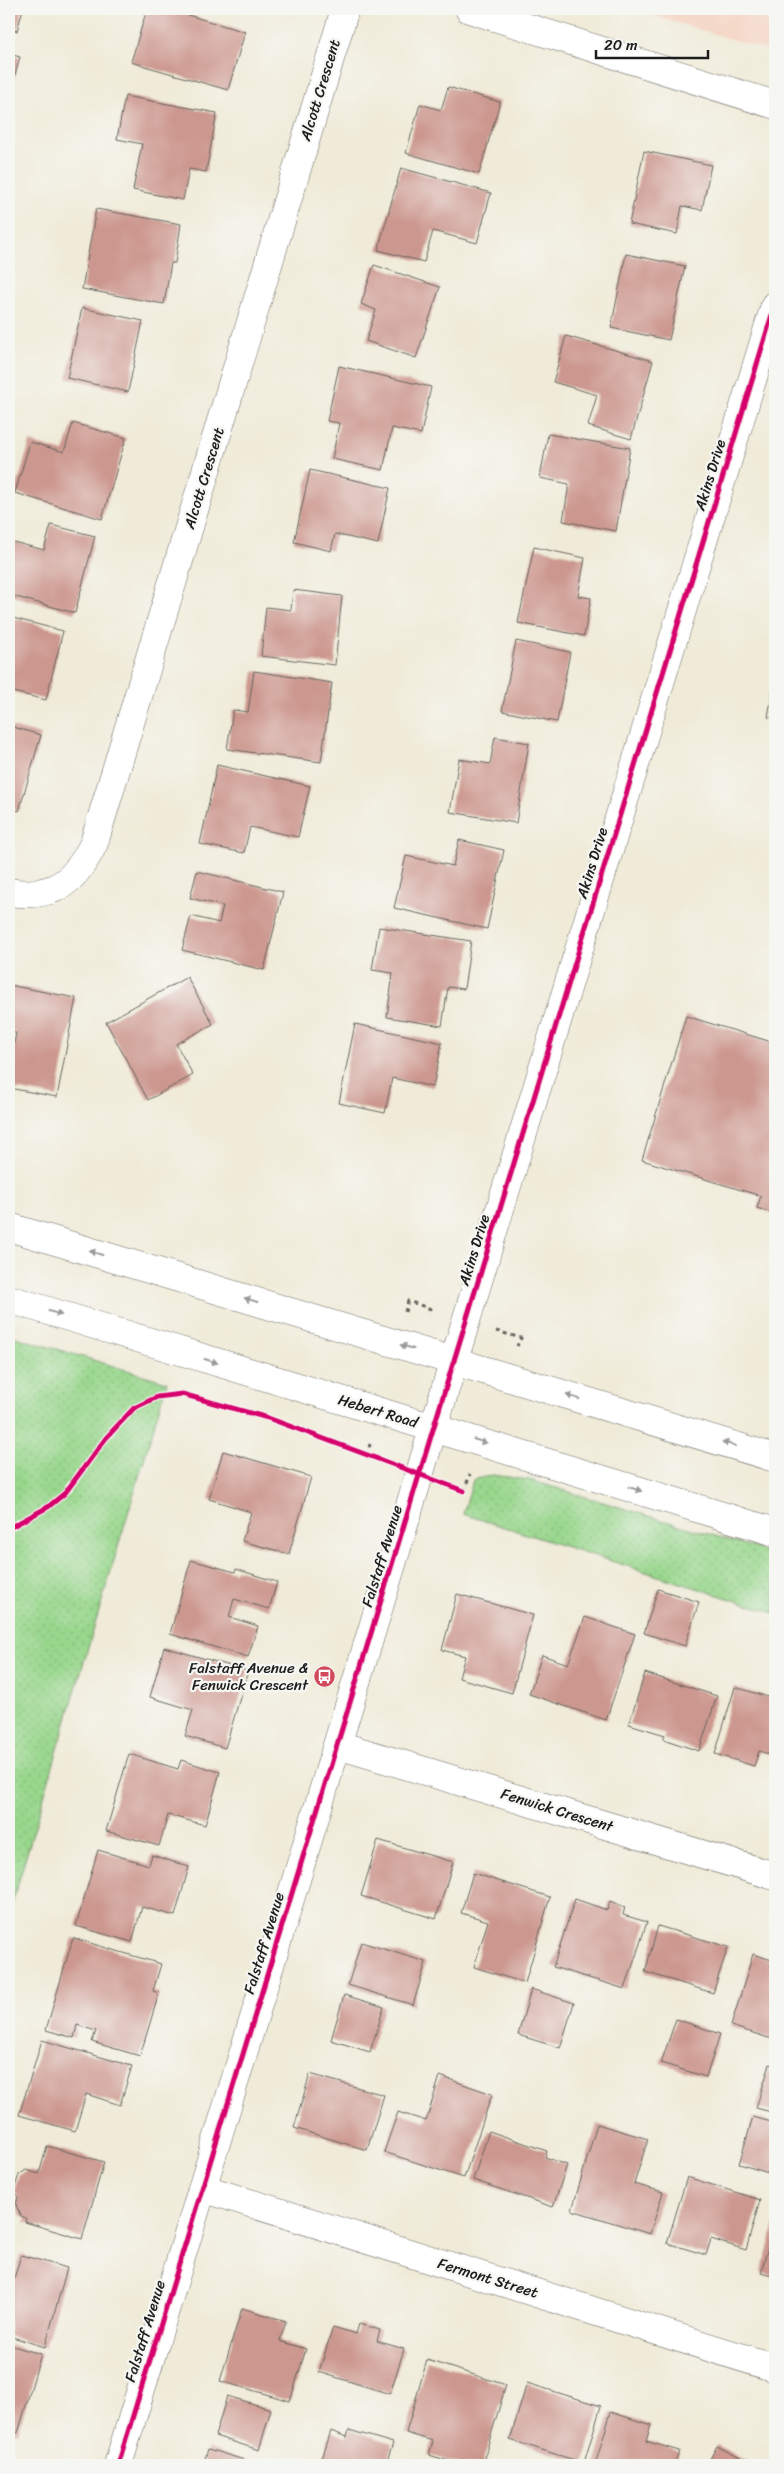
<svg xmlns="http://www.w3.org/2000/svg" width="784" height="2474" viewBox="0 0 784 2474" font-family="Sriracha,sans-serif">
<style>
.built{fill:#f4d3c1}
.green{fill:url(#green-dots);stroke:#5a7a54}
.building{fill:#cc978e}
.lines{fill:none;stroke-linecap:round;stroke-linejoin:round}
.minor-casing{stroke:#66645e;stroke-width:29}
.major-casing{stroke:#66645e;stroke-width:29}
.path{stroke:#66645e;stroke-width:3;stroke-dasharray:4 4;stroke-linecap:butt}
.minor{stroke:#fff;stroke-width:28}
.major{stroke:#fff;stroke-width:28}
.cycleway-casing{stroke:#f6f6f2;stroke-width:8}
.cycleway{stroke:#d6006c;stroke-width:5}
.oneway{fill:#999}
.labels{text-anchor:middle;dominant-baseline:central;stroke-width:4.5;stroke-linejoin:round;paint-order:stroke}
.street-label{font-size:15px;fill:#1c1c1c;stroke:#f6f6f2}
.poi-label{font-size:15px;fill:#1c1c1c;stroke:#f6f6f2;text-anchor:end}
</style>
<defs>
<pattern id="green-dots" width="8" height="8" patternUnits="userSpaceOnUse" patternTransform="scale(1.25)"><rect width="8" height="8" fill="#99d78d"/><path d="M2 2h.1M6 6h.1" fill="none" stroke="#83b879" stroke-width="1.8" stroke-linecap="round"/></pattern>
</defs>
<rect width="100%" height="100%" fill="#f6f6f2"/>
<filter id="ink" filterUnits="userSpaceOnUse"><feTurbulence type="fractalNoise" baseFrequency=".02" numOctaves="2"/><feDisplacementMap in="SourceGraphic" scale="10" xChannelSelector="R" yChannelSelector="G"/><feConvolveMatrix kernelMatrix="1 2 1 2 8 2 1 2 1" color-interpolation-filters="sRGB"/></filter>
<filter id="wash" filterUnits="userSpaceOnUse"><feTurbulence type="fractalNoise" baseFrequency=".0096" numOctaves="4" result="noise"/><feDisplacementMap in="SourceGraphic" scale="20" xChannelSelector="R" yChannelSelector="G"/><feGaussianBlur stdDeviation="1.12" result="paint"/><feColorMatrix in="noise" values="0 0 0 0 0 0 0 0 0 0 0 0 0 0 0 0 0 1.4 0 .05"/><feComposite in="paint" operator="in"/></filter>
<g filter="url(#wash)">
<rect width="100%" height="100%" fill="#f0ebd8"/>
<path class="built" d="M631,9h144v37l-8,4z"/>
<path class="green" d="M9,1335l158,47 -158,532z
M493,1475l37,5 245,74v59l-312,-99 10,-34z"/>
<g id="blocks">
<path class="building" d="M9,9h14l-6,22 -8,-2z
M147,9h21l77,23 -17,58 -97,-28z
M9,54l11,3 -11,40z
M448,87l52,15 -21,72 -73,-21 14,-49 21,6z
M125,96l92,17 -11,59 -17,-3 -6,31 -50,-10 9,-46 -25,-5z
M644,151l67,14 -9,45 -20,-4 -5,28 -48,-10z
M401,168l90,25 -14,50 -44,-12 -9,31 -46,-12z
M96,209l85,15 -6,39h-4l-7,41 -82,-15z
M626,254l59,12 -16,74 -58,-12z
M374,265l66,22 -24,71 -50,-17 10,-31 -15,-6z
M82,308l61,13 -15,71 -61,-14z
M566,336l87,25 -22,78 -43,-13 9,-31 -44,-13z
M339,366l92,21 -10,47 -29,-6 -9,42 -51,-11 7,-36 -12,-2z
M73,423l53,15 -24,81 -87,-26 15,-51 34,10z
M548,434l82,14 -14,83 -53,-10 6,-37 -29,-6z
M310,470l80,18 -12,56 -43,-10 -4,17 -37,-9z
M51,525l44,11 -20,77 -66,-18v-54l35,9z
M534,547l51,11 -7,38 13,2 -7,38 -66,-13z
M293,590l49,6 -7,69 -74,-9 5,-49 25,3z
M9,617l54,14 -17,69 -37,-9z
M516,641l54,11 -13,70 -55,-11z
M254,671l78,12 -11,79 -94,-13 6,-39 15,2z
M773,688h2v30l-7,-1z
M9,726l32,9 -22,76 -10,-3z
M495,737l34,6 -13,80 -66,-11 9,-53 31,5z
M217,765l93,21 -12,51 -48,-10 -6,26 -44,-9z
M459,840l45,10 -17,79 -93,-21 12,-52 47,10z
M197,871l86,21 -19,78 -82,-20 9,-34 28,7 4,-17 -33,-8z
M379,927l92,14 -7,48 -16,-2 -6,39 -55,-9 6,-44 -21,-3z
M187,977l26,47 -37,20 17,31 -45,25 -42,-78z
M9,985l67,13 -19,99 -48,-9v-19l7,-36 -7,-1z
M686,1016l89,27v171l-18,-6 4,-12 -119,-36z
M355,1024l87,19 -9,44 -41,-9 -7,35 -46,-10z
M223,1451l88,26 -22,77 -47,-13 9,-29 -42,-13z
M191,1560l44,12 1,-3 41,13 -8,27 -35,-10 -5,18 29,9 -10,31 -78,-23z
M658,1589l41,13 -14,44 -41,-13z
M457,1594l76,21 -21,78 -53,-15 6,-22 -23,-6z
M585,1617l50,17 -29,86 -77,-26 13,-39 26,9z
M164,1647l84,24 -23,77 -40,-12 8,-26 -43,-13z
M645,1673l72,23 -18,55 -36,-12 2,-4 -36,-11z
M735,1687l40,12v57l-16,-5 -5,15 -39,-12z
M129,1754l49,15 3,-9 39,12 -15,53 -37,-10 -9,31 -53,-15z
M378,1840l75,22 -17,57 -75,-23z
M98,1850l51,15 3,-10 37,12 -14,49 -33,-9 -10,35 -56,-16z
M473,1873l77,24 -25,86 -51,-16 14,-46 -27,-8z
M575,1899l32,11 3,-9 15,6 -2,8 24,7 -22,67 -72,-22z
M658,1926l70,21 -15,46 -68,-21z
M73,1938l88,26 -8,27 6,2 -19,63 -48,-14 4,-11 -19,-6 -3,13 -28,-8z
M361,1942l65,20 -13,43 -65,-20z
M753,1954l22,7v79l-44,-14z
M531,1989l43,14 -14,45 -42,-13z
M344,1995l40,12 -14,45 -39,-12z
M676,2019l44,15 -14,43 -45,-14z
M42,2040l90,26 -12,39 -34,-11 -11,37 -56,-16z
M770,2064l5,2v47l-19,-5z
M310,2074l74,21 -17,55 -73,-22z
M440,2076l52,18 -28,84 -80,-26 14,-40 28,9z
M753,2117l22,6v52l-36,-11z
M597,2124l51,15 -14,45 29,8 -13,42 -78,-24z
M489,2131l58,20 -2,6 22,8 -14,42 -80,-27z
M47,2146l57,16 -22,77 -57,-17 1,-4 -5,-2 -5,-11 2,-8 -4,-7 5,-15 7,-5 13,4z
M687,2177l73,23 -14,50 -35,-11 -5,16 -39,-12z
M775,2224v52l-14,-4z
M21,2255l46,13 -22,79 -36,-11v-55l4,1z
M242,2308l44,13 -6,20 26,8 -16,52 -70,-20z
M359,2324l21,6 -3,11 27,8 -14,45 -71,-22 14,-45 23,7z
M9,2345l32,9 -23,79 -9,-2z
M427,2360l79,25 -24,80h-20l-33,-10 4,-14 -27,-8z
M527,2383l74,23 -17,57 -74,-23z
M227,2396l44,13 -12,41 -44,-14z
M611,2412l40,13 -5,16 33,10 -4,14h-80z
M349,2430l44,13 -7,22h-66l11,-34 16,6z
M717,2446l37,19h-47z
M208,2449l43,13 -1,3h-47z"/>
</g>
</g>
<g filter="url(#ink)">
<use href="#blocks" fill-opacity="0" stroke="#66645e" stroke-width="1"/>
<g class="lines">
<defs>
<path id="minor" d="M469,9l306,96
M9,892c45,7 66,-10 85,-49l251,-834
M338,1745l437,131
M202,2188l573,180
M118,2465l657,-2160"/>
<path id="major" d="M9,1227l766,231
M9,1299l766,233"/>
</defs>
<use href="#minor" class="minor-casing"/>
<use href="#major" class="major-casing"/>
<path class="path" d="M405,1312l3,-11 26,9
M496,1331l25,7 -4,8
M367,1455l3,-11
M464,1491l6,-17"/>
<use href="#minor" class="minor"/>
<use href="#major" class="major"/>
<defs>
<path id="cycleway" d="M9,1528l39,-21 17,-14 41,-55 28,-30 23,-11 25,-3 86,24 196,73
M118,2465l657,-2160"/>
</defs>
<use href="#cycleway" class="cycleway-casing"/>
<use href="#cycleway" class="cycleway"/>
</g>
<defs><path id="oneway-solid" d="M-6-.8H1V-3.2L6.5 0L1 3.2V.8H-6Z" transform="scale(1.25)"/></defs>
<g class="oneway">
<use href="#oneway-solid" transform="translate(96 1253) rotate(-163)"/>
<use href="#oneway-solid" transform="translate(251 1300) rotate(-163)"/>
<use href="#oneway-solid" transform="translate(55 1313) rotate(17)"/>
<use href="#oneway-solid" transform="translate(407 1347) rotate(-163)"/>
<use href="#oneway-solid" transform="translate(211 1361) rotate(17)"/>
<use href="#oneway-solid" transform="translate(573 1397) rotate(-163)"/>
<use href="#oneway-solid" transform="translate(480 1441) rotate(16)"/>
<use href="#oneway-solid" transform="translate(729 1444) rotate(-163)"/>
<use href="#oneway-solid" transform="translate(635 1489) rotate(17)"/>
</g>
</g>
<defs>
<symbol id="bus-disc" viewBox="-11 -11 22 22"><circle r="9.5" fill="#d1495b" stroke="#f6f6f2"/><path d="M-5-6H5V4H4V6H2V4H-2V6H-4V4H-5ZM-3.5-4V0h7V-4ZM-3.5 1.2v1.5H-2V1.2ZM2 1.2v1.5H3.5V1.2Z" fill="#fff"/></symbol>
</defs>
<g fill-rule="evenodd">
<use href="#bus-disc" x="312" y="1664" width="25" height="25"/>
</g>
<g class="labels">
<g class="street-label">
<text transform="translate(320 90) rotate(-73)">Alcott Crescent</text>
<text transform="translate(710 475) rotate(-73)">Akins Drive</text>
<text transform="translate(204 478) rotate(-73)">Alcott Crescent</text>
<text transform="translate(592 863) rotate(-73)">Akins Drive</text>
<text transform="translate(474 1250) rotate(-73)">Akins Drive</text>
<text transform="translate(378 1411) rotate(17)">Hebert Road</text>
<text transform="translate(382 1556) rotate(-73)">Falstaff Avenue</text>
<text transform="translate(557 1810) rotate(17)">Fenwick Crescent</text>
<text transform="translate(264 1943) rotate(-73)">Falstaff Avenue</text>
<text transform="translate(488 2278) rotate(17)">Fermont Street</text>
<text transform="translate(145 2331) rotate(-73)">Falstaff Avenue</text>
</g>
<g class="poi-label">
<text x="308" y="1668">Falstaff Avenue &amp;<tspan x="308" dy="17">Fenwick Crescent</tspan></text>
</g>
</g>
<rect width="784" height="2474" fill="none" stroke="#f6f6f2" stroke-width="30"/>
<path d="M596 50v8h112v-8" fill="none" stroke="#1c1c1c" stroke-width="2.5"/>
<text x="604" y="50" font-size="15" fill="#1c1c1c" stroke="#f6f6f2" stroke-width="4" paint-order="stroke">20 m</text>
</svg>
